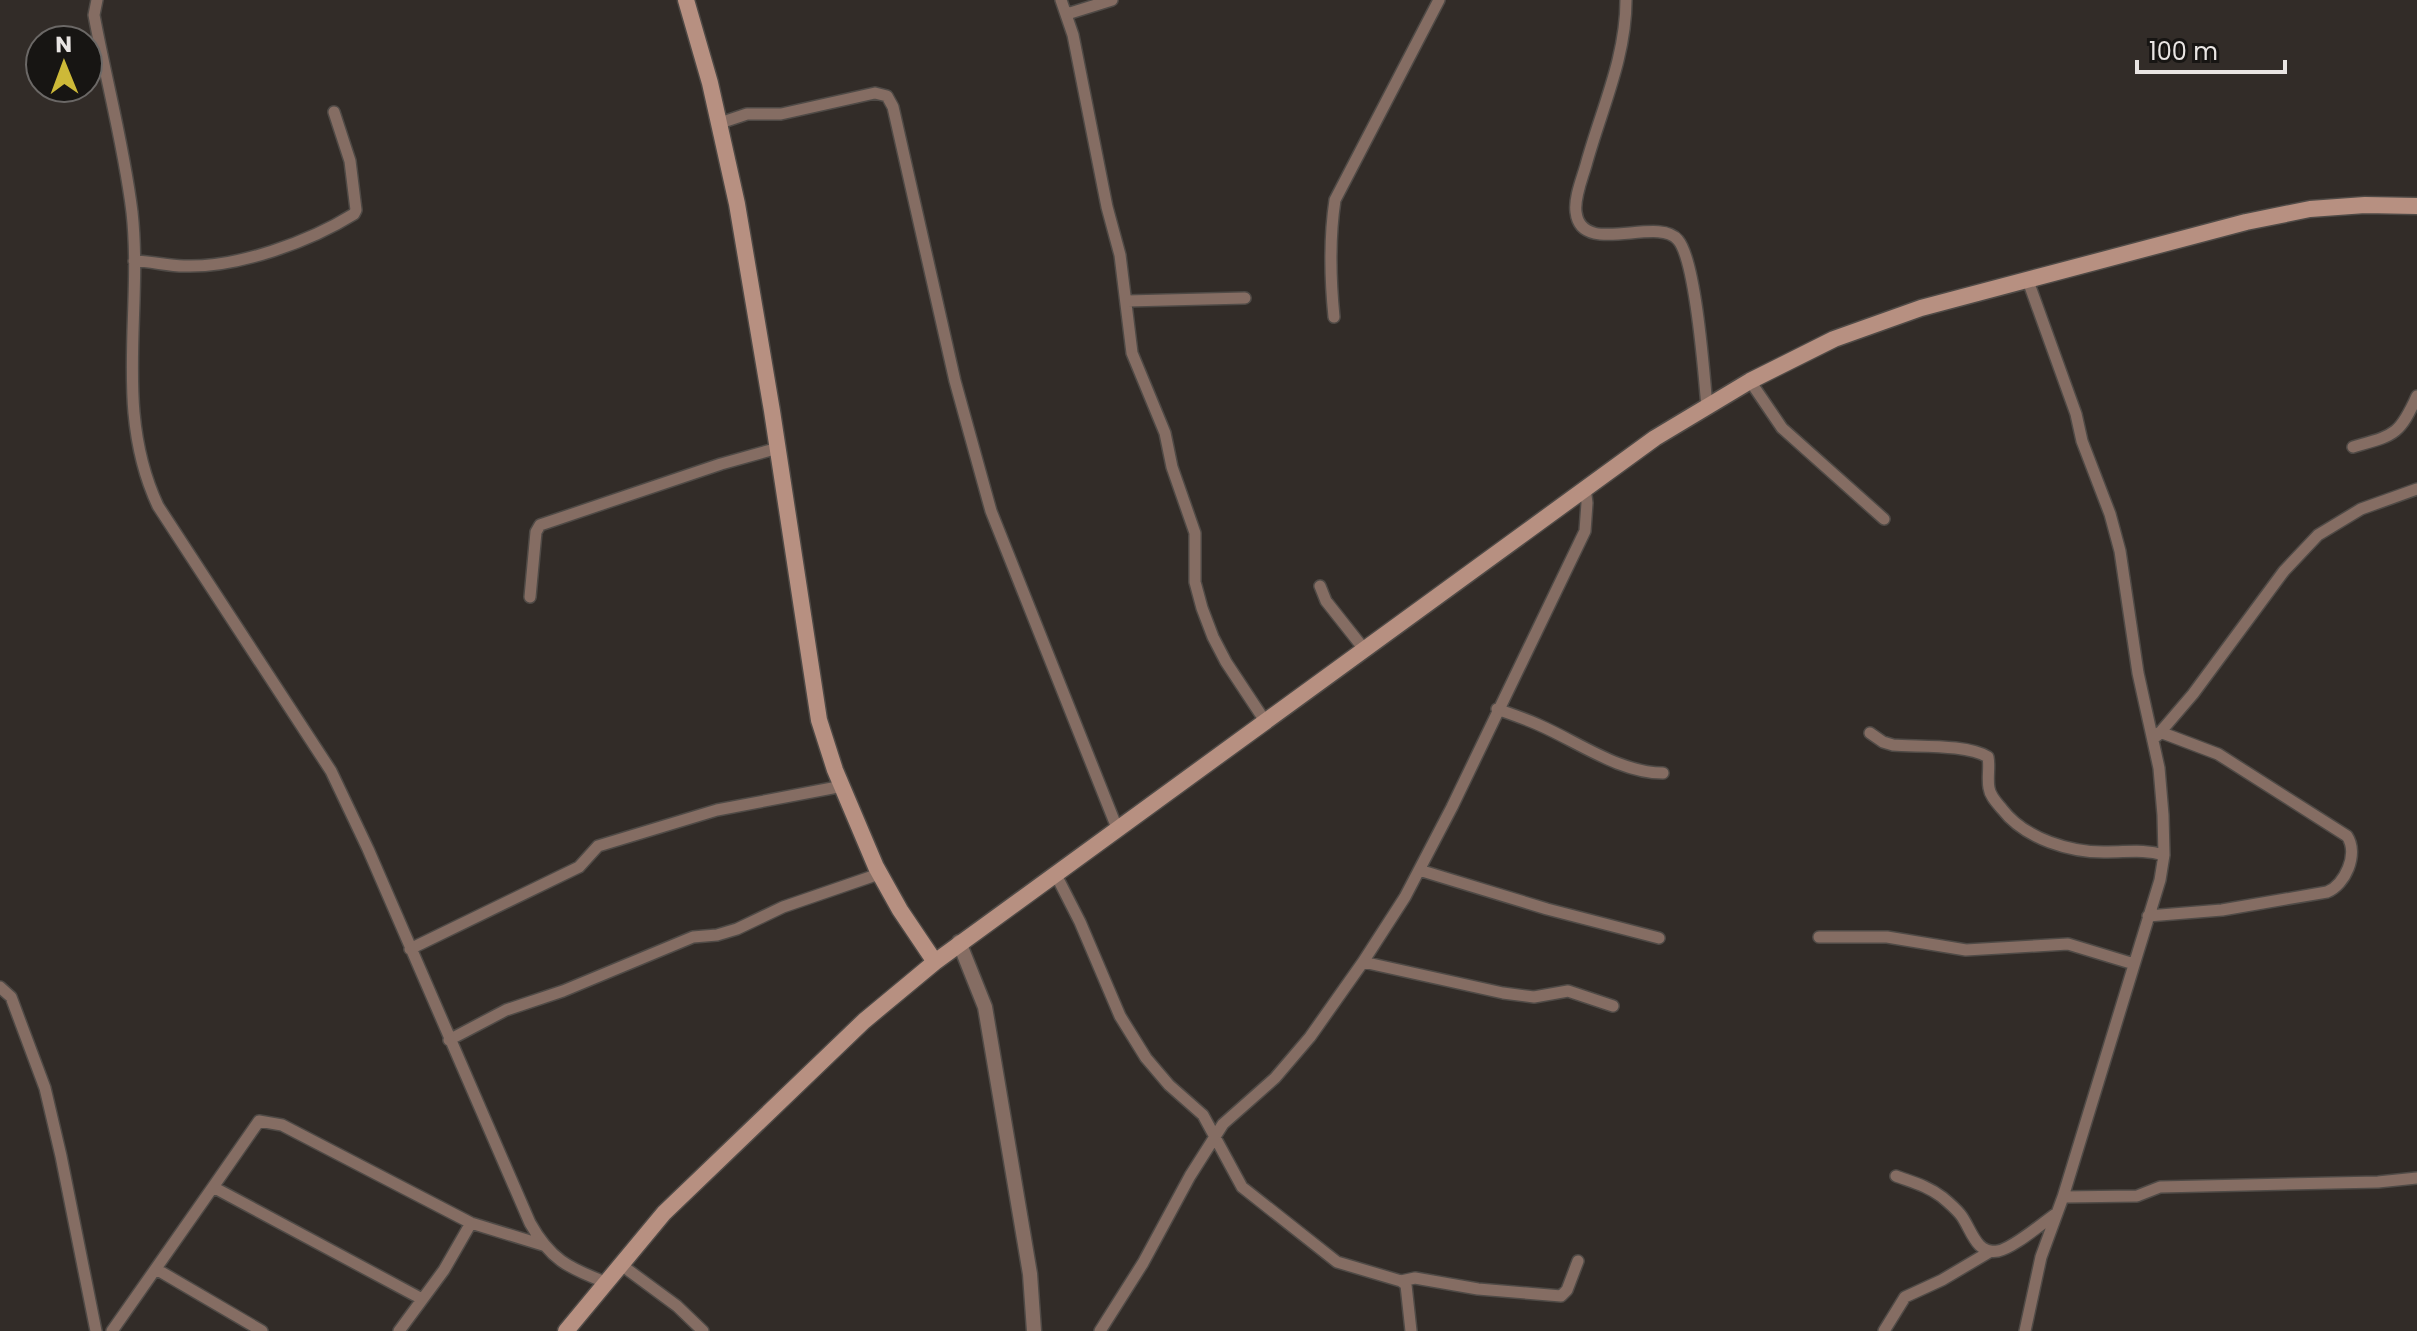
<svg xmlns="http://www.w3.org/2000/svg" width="2417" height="1331" viewBox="0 0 2417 1331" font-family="Poppins,sans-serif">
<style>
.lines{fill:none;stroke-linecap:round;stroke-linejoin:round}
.minor-casing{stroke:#4f4a46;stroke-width:14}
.tertiary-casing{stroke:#4f4a46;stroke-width:17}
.secondary-casing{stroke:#4f4a46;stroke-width:19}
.minor{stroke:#856d63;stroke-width:11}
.tertiary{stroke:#856d63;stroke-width:14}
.secondary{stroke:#b79081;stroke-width:16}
</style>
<rect width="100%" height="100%" fill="#322c28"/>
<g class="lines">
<defs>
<path id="minor" d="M97,0l-3,15c12,65 30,131 38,197 11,101 -19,198 26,294l173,265 37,78 162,374c20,36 38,45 75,59
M1061,0l12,35 34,172 13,48 12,98 33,80 7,34 23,66v49l7,26 11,29 13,25 39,59
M1626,0c0,58 -25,110 -40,165 -4,14 -12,33 -10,47 5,46 82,3 102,28 18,21 26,134 29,167
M1067,14l45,-14
M720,123l27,-9h34l94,-21 12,3 6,11 62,274 36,130 126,317
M134,261c17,0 33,5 50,5 53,2 125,-24 170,-52l2,-4 -6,-49 -16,-49
M2027,278l49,136 6,27 28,73 10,37 18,122 21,95 4,47 1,40 -4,25 -97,317
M1127,301l118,-3
M1334,317c-4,-40 -5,-77 1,-117l104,-200
M1750,381l32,47 102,91
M2353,447c41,-12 46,-11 64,-51
M1320,586l6,15 38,48
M530,597l6,-65 4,-7 181,-61 57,-16
M1497,709c14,5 29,10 42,16 39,17 81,48 124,48
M1870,733l13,9 10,3c26,2 74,-1 95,12 2,10 -1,21 1,31 1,8 8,15 13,21 23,30 69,44 106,43 20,0 36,-3 56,3
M2157,736l36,-42 91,-123 34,-36 43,-26 56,-20
M1419,870l128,39 112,29
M1055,873l25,49 40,94 26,42 23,27 34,30 39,72 95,75 64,19 5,4 5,46
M2148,916l74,-6 105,-18c18,-7 32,-38 20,-56l-129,-82 -58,-22
M1819,937h68l79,13 102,-6 66,20
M410,949l169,-82 19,-21 119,-36 126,-24
M1363,962l140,31 31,4 34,-6 45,15
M0,987l11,10 34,91 16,68 35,175
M449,1040l57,-30 57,-19 130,-54 24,-2 20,-6 46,-22 96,-33
M1896,1176c16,6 32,10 46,21 6,5 13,11 18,17 11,13 15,41 38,37 16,-3 44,-28 59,-38
M213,1187l46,-66 23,4 189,98 72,22
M620,1264l57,42 26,25
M156,1269l106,62
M1401,1281l14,-3 63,11 83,7 6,-6 11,-29
M112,1331l101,-144 209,112
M399,1331l45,-61 27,-47
M1100,1331l43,-68 47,-87 33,-52 52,-46 35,-41 53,-75 42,-65 47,-90 133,-276 2,-28 -2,-15
M1884,1331l21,-34 37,-17 49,-29
M2025,1331l16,-74 22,-60 74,-1 23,-9 218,-5 39,-4"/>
<path id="tertiary" d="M959,942l26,65 45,267 4,57"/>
<path id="secondary" d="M686,0l24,83 27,121 35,207 47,309 16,50 41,97 24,43 35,52
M566,1331l98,-118 200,-192 71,-59 720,-524 95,-57 84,-42 87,-31 325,-86 64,-13 55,-4 52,1"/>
</defs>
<use href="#minor" class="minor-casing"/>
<use href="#tertiary" class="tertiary-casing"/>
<use href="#secondary" class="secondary-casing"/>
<use href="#minor" class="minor"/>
<use href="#tertiary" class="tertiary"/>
<use href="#secondary" class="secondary"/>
</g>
<g transform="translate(64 64) rotate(359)"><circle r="38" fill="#171513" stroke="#6b6866" stroke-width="2"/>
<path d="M0-6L14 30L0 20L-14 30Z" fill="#cdb938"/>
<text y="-12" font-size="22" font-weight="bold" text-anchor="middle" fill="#e9e5e3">N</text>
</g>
<path d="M2137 60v12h148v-12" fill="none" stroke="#e9e5e3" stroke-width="4"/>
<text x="2149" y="60" font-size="24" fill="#e9e5e3" stroke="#171513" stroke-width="6" paint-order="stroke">100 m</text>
</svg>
